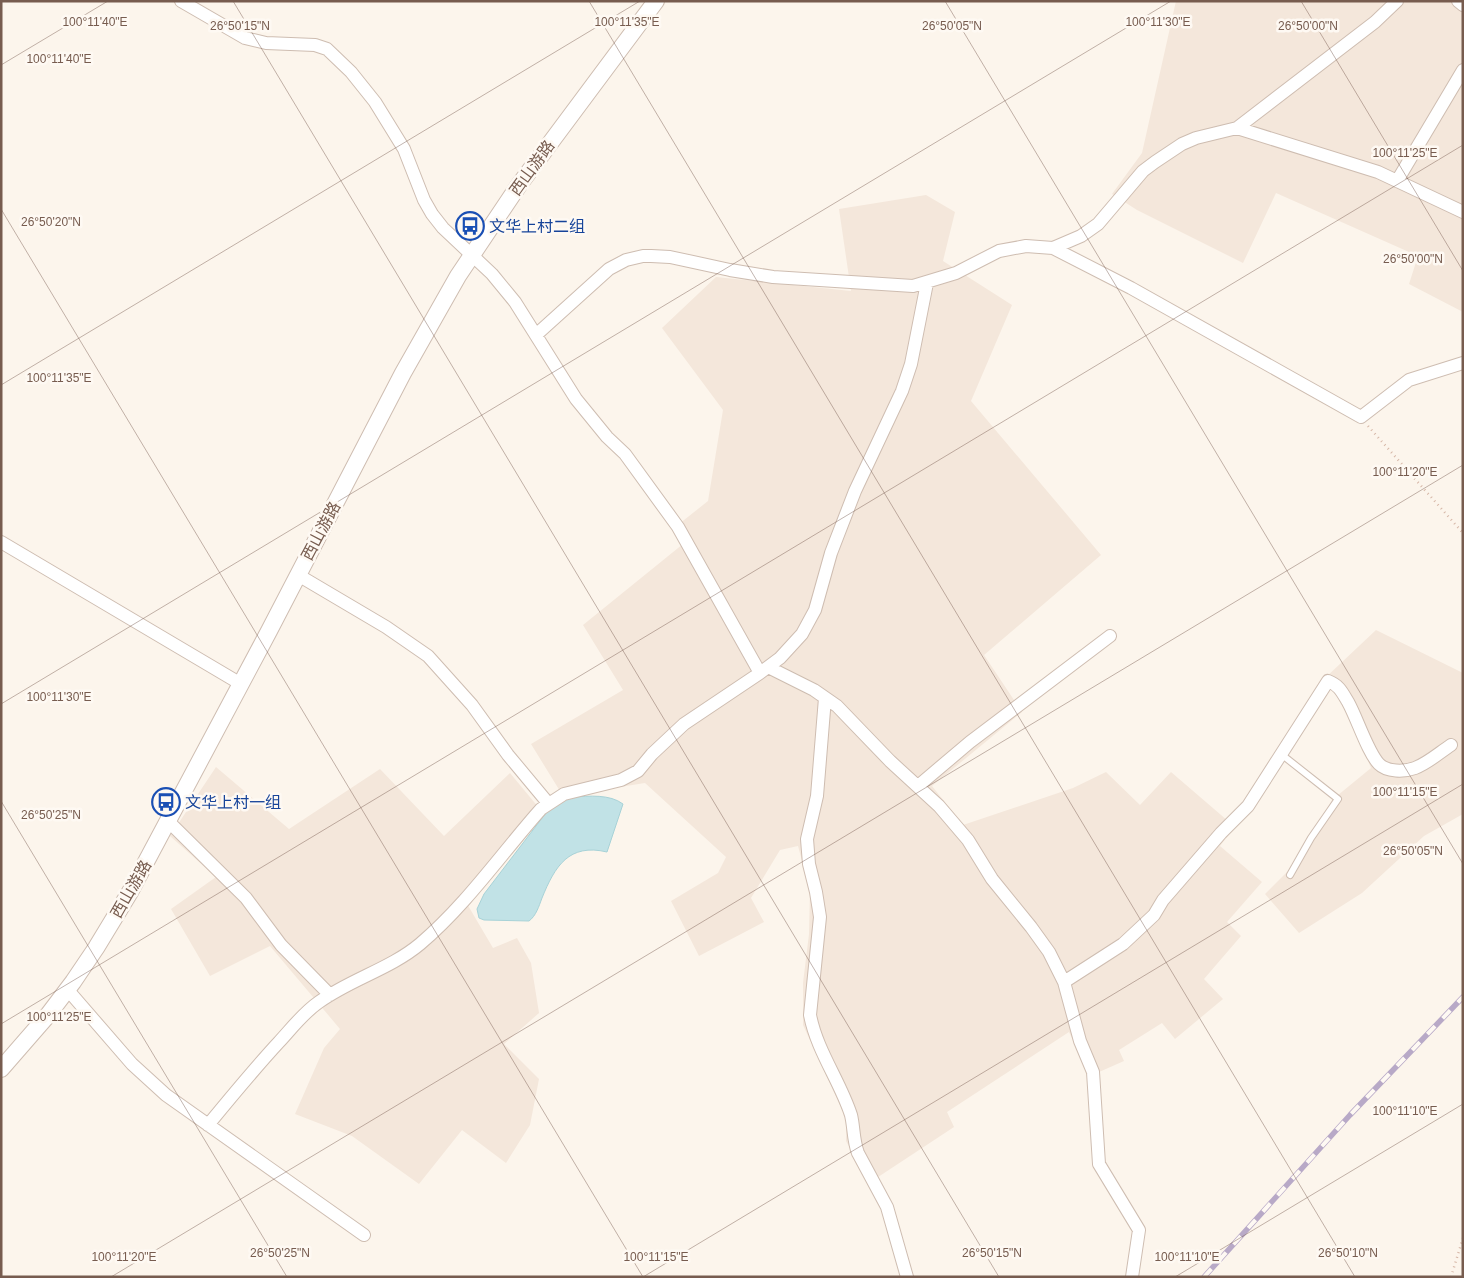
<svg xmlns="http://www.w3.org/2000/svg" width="1464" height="1278" viewBox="0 0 1464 1278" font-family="Helvetica,'Noto Sans SC',sans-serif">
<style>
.residential{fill:#f4e7db}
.water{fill:#c1e2e6;stroke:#a7d2d7}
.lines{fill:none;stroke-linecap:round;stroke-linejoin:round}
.service-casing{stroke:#cebdb1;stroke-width:8}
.minor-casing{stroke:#cebdb1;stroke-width:14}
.tertiary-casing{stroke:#cebdb1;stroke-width:18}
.path{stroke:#d6b7a7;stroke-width:2.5;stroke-dasharray:1 4;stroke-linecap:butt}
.service{stroke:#fff;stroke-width:6}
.minor{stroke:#fff;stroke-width:12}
.tertiary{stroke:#fff;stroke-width:16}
.rail-casing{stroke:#b8a9c7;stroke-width:5.5}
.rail{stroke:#fef9f3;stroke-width:4;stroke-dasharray:11;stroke-linecap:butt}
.ticks{fill:none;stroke:#775c4f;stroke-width:1;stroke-opacity:0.45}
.labels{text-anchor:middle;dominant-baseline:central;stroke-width:5;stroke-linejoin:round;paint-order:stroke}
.street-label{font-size:16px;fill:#775c4f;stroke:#fef9f3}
.transit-label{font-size:16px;fill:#164399;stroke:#fef9f3;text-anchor:start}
.ticks-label{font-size:12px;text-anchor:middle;fill:#775c4f;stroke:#fef9f3;stroke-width:5;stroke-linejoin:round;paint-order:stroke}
</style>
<rect width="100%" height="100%" fill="#fcf5ec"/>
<path class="residential" d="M1176,1h287v311l-54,-28 9,-28 -142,-63 -33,70 -106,-53 -25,-16 30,-41z
M926,195l29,17 -12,49 69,44 -41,96 130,154 -117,100 38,57 -90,74 31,39 110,-37 33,-16 34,33 31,-33 64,55 -15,19 42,36 -35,40 14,14 -37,43 19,20 -48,40 -13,-16 -43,27 5,11 -34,15 -21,-44 -122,80 7,15 -85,56 -23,-42v-23l-43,-93v-42l6,-49 1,-44 -12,-44 -18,4 -29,48 13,24 -65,34 -28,-55 47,-28 8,-16 -81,-74 -82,13 -32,-52 92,-54 -40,-65 100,-81 -9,-16 34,-27 15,-91 -61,-82 54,-51 135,14 -12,-82z
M1376,630l87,43v141l-39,22 -62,57 -63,40 -34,-39 26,-26 41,-68 39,-32 -29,-72 -18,-17z
M216,767l73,62 91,-60 64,67 66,-63 29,35 -76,89 30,51 24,-10 14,25 8,50 -35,31 35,35 -9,46 -24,38 -44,-33 -43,54 -67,-48 -57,-22 29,-66 16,-19 -70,-83 -60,30 -39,-67 45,-32 -46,-41z"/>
<path class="water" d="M573,797c16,-1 37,-3 50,7l-16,48c-38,-9 -52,14 -65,46 -3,8 -6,18 -13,23l-45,-1 -5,-2 -2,-9 7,-15 65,-85 7,-6z"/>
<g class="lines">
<defs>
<path id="service" d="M1281,754l57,45 -27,39 -21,37"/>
<path id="minor" d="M181,1l64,37 21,5 49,2 12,4 24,23 24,30 29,47 20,51 8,14 11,14 49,46 23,28 61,97 31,38 18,17 53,73 82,146
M1458,1l5,4
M1237,128l141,44 85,40
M1397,181l66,-111
M1053,248l28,-12 17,-12 45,-53 12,-9 27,-18 14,-6 41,-10 138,-106 22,-21
M537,334l72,-65 17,-9 17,-4h8l19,1 60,13 43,7 140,9 43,-13 43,-22 27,-5 27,2 78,40 230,129 48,-37 54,-17
M1,542l240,142
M298,575l88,52 42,29 44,49 36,50 40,48
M768,667l46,23 23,16 53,55 49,45 29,34 24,39 39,48 18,25 15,30 16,59 13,31 6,92 40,66 -7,47
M825,698l-8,98 -10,43 2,25 7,28 4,25 -10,98c7,36 30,66 41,100 3,12 2,25 7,38l29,54 20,70
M918,786l52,-44 140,-106
M168,821l78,77 35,47 49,50
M1064,982l59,-38 31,-29 9,-15 58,-67 27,-27 80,-125c11,4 14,11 20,21 9,16 20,51 31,62 8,8 25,8 36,4 13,-5 24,-15 36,-23
M67,989l65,75 34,31 198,140
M208,1125c23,-28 46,-56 71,-83 13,-14 24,-29 40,-40 32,-23 71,-33 101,-58 47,-40 81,-90 121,-135l23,-15 57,-14 17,-9 14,-17 32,-30 76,-51 20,-15 22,-24 13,-24 16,-57 24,-62 47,-100 9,-27 16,-81"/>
<path id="tertiary" d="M1,1069l47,-54 25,-33 23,-34 34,-56 139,-261 134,-258 55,-97 61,-91 137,-184"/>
</defs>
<use href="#service" class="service-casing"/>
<use href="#minor" class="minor-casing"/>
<use href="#tertiary" class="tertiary-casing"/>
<path class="path" d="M1368,426l95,107
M1451,1277l12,-39"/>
<use href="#service" class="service"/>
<use href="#minor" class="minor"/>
<use href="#tertiary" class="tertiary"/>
<defs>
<path id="rail" d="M1204,1277l146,-162 113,-118"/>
</defs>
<use href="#rail" class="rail-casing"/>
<use href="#rail" class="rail"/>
</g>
<path class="ticks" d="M233,1l766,1276M589,1l766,1276M945,1l518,863M1301,1l162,270M1,65l107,-64M1,209l642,1068M1,385l639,-384M1,704l1170,-703M1,801l286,476M1,1024l1462,-879M111,1277l1352,-812M643,1277l820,-493M1175,1277l288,-173"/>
<defs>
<symbol id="bus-ring" viewBox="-11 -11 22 22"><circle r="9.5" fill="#fef9f3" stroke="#1a4fb4" stroke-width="1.5"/><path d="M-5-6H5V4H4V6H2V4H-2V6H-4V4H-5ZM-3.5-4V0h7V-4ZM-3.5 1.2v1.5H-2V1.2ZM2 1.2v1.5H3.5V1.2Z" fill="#1a4fb4"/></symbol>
</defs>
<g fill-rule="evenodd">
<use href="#bus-ring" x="454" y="210" width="32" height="32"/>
<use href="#bus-ring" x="150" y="786" width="32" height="32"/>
</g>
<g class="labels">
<g class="street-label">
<text transform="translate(532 168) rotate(-54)">西山游路</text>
<text transform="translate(321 531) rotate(-62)">西山游路</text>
<text transform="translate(131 889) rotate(-60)">西山游路</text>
</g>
<g class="transit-label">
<text x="489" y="226">文华上村二组</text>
<text x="185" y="802">文华上村一组</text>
</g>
</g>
<g class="ticks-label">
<text x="95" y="26">100°11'40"E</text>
<text x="627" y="26">100°11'35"E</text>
<text x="1158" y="26">100°11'30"E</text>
<text x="240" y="30">26°50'15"N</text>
<text x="1308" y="30">26°50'00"N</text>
<text x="952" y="30">26°50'05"N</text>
<text x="59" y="63">100°11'40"E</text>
<text x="1405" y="157">100°11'25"E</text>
<text x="51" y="226">26°50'20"N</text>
<text x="1413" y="263">26°50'00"N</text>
<text x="59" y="382">100°11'35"E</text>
<text x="1405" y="476">100°11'20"E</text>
<text x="59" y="701">100°11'30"E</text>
<text x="1405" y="796">100°11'15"E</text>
<text x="51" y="819">26°50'25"N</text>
<text x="1413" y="855">26°50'05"N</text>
<text x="59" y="1021">100°11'25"E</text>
<text x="1405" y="1115">100°11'10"E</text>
<text x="280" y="1257">26°50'25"N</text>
<text x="992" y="1257">26°50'15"N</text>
<text x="1348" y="1257">26°50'10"N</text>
<text x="124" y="1261">100°11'20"E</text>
<text x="656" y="1261">100°11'15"E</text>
<text x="1187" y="1261">100°11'10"E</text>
</g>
<rect width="1464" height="1278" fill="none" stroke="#775c4f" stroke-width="5"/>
</svg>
